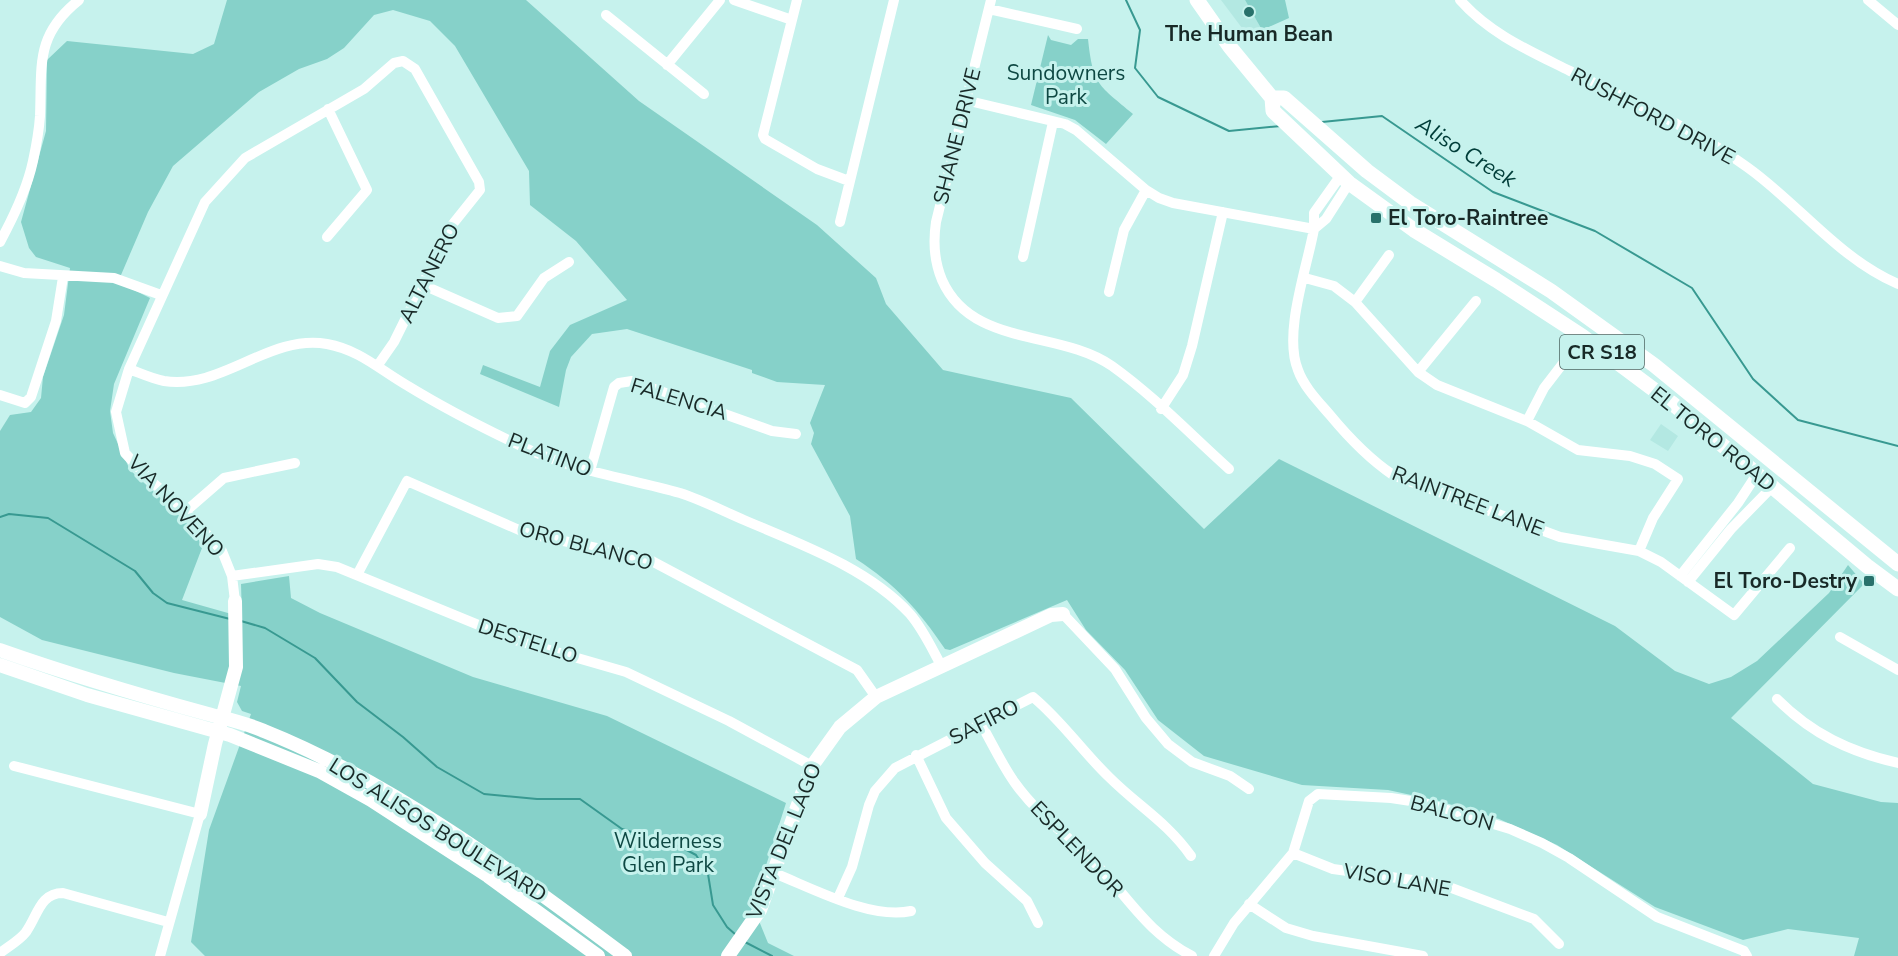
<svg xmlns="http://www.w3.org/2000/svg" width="1898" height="956" viewBox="0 0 1898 956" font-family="'Nunito Sans',sans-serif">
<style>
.built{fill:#b3e8e2}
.green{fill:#86d1c9}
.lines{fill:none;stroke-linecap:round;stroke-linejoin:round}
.stream{stroke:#389991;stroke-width:2}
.street{stroke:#fff;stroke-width:10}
.secondary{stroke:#fff;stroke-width:14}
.primary{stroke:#fff;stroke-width:15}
.poi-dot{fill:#28716b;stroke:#c6f2ed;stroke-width:2}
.labels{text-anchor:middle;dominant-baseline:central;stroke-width:6;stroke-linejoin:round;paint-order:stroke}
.shield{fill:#c6f2ed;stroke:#4c6562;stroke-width:1.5}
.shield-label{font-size:20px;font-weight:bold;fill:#182927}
.poi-label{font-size:21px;font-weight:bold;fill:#182927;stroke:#c6f2ed}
.park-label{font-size:21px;fill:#0e4843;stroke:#c6f2ed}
.street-label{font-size:21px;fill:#182927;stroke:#c6f2ed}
.water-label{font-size:22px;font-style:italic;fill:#003d39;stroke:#c6f2ed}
</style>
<rect width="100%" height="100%" fill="#c6f2ed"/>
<path class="built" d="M1221,0h24l17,30 -6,5 -2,9z
M1661,424l17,12 -10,15 -18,-11z"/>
<path class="green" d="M227,0h299l113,101 178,124 59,53 10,26 57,66 128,28 133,131 75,-70 336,167 60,45 34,13 22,-7 26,-16 72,-68 19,-28 16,19 -133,134 82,66 68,18 17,1v153h-44l5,-18 -71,-9 -45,11 -88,-33 -98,-62 -58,-26 -60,-18 -51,-11 -86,-5 -98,-29 -46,-36 -33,-50 -39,-40 -19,-30 -117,50 -5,-1c-27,-40 -49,-64 -89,-90l-6,-43 -39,-72 3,-11 -4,-10 15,-38 -48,-3 -25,-9v-3l-125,-41 -35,5 -21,23 -5,13 -7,37 -79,-33 3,-9 57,22 10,-36 20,-26 57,-25 -51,-59 -46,-36 -1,-34 -74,-125 -25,-25 -37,-11 -19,5 -30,33 -17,11 -28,10 -40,23 -86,74 -25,46 -30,70 32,16 -36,86 -4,27 3,22 17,37 65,60 7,18 -20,52 60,17 -1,-33 48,-8 2,22 29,15 153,64 134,39 179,87 -33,103 15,37 26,13h-589l-14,-14 18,-112 42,-116 -9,-3 -5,-9 4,-16 -67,-13 -132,-33 -42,-23v-186l10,-16 21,-3 10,-14 2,-21 21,-62 6,-47 -34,-11 -7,-9 -8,-26 25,-91 1,-71 20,-19 126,13 21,-10z
M1245,0h40l4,18 -27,12z
M1048,35l3,5 20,5 7,-6h10c5,47 11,46 45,75l-27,30 -31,-24 -44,-15z"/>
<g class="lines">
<path class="stream" d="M1126,0l14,30 -5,38 23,29 71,34 52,-5
M1322,122l60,-6 111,76 102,39 97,57 61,91 45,41 100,26
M0,517l9,-3 39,4 87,53 18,22 14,10 63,16
M241,621l24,7 50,30 42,44 46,35 34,30 47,27 53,5h43l42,30 59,18 15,8 12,19 5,31 14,22 9,8
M743,941l29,15"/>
<path class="street" d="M734,0l58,20
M797,0l-34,135 2,4 52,30 32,12
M991,0l-55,222c-3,20 -2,39 6,58 30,68 117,49 170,86 42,30 79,69 117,103
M1460,0c30,34 70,51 110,71 60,30 123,57 177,96 52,37 91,91 151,117
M1868,0l30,25
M989,9l88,20
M606,15l98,79
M667,65l53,-65
M965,100l100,24 11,6 70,60 13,8 14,5 141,26
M1341,175l-27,38v16c-7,39 -31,104 -16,141 6,17 20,31 32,45 19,23 38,43 63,60l167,62 79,14 22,11 73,53 56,-67
M840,222l54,-222
M1314,229l12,-10 23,-36
M327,237l40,-47 -39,-81
M0,242c13,-24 27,-53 33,-81 3,-14 6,-30 7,-45 2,-51 -5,-81 39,-116
M1023,257l30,-135
M0,266l24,7 90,5 47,17
M1305,278l29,8 21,16 63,70 19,13 90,36 51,29 52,6 25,8 23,15 -25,39 -14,33
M423,285l75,33 19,-2 27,-38 25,-16
M1109,292l15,-62 22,-40
M1355,302l34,-47
M129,369c11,4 24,10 35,12 59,9 104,-47 163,-37 33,6 53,26 81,42 36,22 75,42 113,60 51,25 106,32 159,47 22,7 43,18 64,27 56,24 124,48 166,94 13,15 22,35 31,51
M1418,372l58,-71
M0,395l25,8 6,-6 25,-76 7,-44
M1161,409l22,-34 9,-29 31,-134
M1527,421l17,-33 20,-26
M590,471l24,-84 5,-4 13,-2 140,50 24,3
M186,511l38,-33 71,-15
M357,575l50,-94 119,52 122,26 209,111 19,27
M232,576l86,-12 19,3 178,73 111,32 103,49 83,45
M1680,576l58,-73 19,-29
M1688,582l43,-53 41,-42
M235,601l-3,-25 -10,-25 -36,-40 -35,-30 -26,-28 -9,-41 13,-43 76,-167 40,-44 119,-69 30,-26 9,-2 12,8 64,113 1,8 -28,35 -58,117 -16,23
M1063,614l52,55 31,49 22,26 24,18 38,14 19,13
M1840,637l58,33
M1777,699c35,35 73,53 121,64
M981,724c11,19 21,41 34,59 22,31 52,52 78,78 36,36 52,70 99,95
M916,755l30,63 39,45 42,38 11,22
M14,766l186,48 -40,142
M1293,853l40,16 108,15 93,35 25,25
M774,873c38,15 97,47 137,38
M838,898l14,-31 17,-62 6,-14 20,-23 138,-71c29,24 49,54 76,80 29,29 58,45 82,79
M1249,904l37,24 27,8 110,20
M0,953c8,-6 20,-13 26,-21 12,-17 14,-39 37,-39l105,29
M1214,956l20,-33 59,-70 16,-52 9,-7 73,4 33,5 86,26 32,14 27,15 88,59 87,34 3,5"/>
<path class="secondary" d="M0,650c68,24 139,45 208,64 19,5 38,9 56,17 128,51 251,143 361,225
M0,665l87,30 143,40 89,36 52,29 117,76 110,80
M200,814l15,-70 21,-77 -1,-66
M728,956l32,-46 52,-144 28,-39 36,-30 175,-82 12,-1"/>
<path class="primary" d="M1197,0l33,47 42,51 1,13 76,72 65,47 82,50 86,56 91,68 194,162 31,23
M1272,98h12l83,73 43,32 141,88 103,74 244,199"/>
</g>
<g class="poi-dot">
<circle cx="1249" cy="12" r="6"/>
<rect x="1370" y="212" width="12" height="12" rx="3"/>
<rect x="1863" y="575" width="12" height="12" rx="3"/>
</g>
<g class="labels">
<rect class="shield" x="1560" y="335" width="84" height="34" rx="4.5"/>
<g class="shield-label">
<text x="1602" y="352">CR S18</text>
</g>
<g class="poi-label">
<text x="1249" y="34">The Human Bean</text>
<text x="1388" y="218" text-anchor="start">El Toro-Raintree</text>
<text x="1857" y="581" text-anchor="end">El Toro-Destry</text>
</g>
<g class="park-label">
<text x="1066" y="73">Sundowners<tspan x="1066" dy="24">Park</tspan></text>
<text x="668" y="841">Wilderness<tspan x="668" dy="24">Glen Park</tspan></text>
</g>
<g class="street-label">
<text transform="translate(1653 116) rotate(28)">RUSHFORD DRIVE</text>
<text transform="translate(957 136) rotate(-76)">SHANE DRIVE</text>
<text transform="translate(429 273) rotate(-63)">ALTANERO</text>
<text transform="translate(679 399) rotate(17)">FALENCIA</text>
<text transform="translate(1713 439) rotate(39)">EL TORO ROAD</text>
<text transform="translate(550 455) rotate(21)">PLATINO</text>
<text transform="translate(1468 501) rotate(21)">RAINTREE LANE</text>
<text transform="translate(176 506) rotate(47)">VIA NOVENO</text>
<text transform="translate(586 546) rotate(15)">ORO BLANCO</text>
<text transform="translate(528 641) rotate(18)">DESTELLO</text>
<text transform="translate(984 722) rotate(-27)">SAFIRO</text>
<text transform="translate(1452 813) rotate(15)">BALCON</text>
<text transform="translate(438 830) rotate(32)">LOS ALISOS BOULEVARD</text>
<text transform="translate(784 841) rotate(-68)">VISTA DEL LAGO</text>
<text transform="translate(1077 849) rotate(46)">ESPLENDOR</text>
<text transform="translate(1397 880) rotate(10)">VISO LANE</text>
</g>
<g class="water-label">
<text transform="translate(1466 152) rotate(32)">Aliso Creek</text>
</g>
</g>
</svg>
